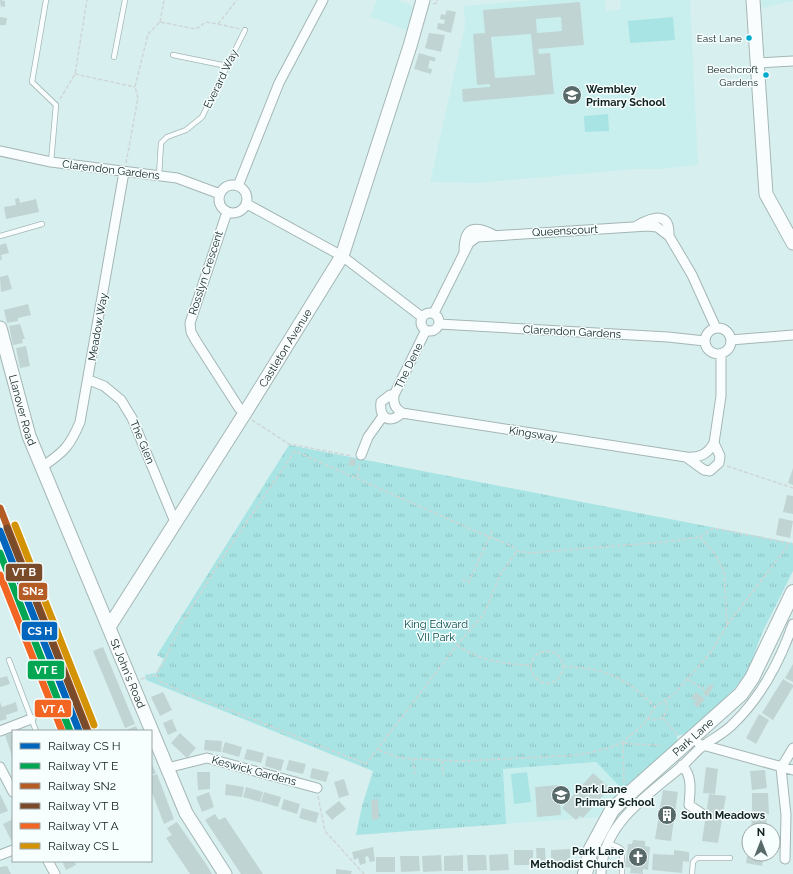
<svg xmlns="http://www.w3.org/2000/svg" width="793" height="874" viewBox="0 0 793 874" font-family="Raleway,sans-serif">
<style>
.built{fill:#c8efee}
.grass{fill:#a8e4e4}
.park{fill:url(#park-tufts)}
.building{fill:#c1d4d4;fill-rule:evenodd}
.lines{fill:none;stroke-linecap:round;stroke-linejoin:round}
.lane-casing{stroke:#a4b6b6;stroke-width:6}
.street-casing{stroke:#a4b6b6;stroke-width:11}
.secondary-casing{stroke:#a4b6b6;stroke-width:15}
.primary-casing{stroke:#a4b6b6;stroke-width:16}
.path{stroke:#cfd6d6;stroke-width:1.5;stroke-dasharray:4 2;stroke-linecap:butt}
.lane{stroke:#f9fdfd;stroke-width:4.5}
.street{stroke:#f9fdfd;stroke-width:9}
.secondary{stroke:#f9fdfd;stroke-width:13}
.primary{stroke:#f9fdfd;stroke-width:14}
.rail-1-casing{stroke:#f6fefe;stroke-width:10}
.rail-2-casing{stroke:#f6fefe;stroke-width:10}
.rail-3-casing{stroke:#f6fefe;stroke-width:10}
.rail-4-casing{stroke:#f6fefe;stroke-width:10}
.rail-5-casing{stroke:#f6fefe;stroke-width:10}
.rail-6-casing{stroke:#f6fefe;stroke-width:10}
.rail-1{stroke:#0065bd;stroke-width:7}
.rail-2{stroke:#00a651;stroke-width:7}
.rail-3{stroke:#b55b24;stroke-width:7}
.rail-4{stroke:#7a4b2a;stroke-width:7}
.rail-5{stroke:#f26522;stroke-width:7}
.rail-6{stroke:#d49205;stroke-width:7}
.bus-dot{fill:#00a9ce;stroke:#f6fefe;stroke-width:1.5}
.labels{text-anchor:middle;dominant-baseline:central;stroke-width:3;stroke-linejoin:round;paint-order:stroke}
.bus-label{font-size:10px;fill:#112221;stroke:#f6fefe;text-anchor:end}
.street-label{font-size:11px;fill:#112221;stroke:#f6fefe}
.poi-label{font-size:11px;font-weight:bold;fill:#112221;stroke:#f6fefe;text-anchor:start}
.park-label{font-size:11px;fill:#004849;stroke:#f6fefe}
.line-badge{stroke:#f6fefe;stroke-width:1.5}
.badge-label{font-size:11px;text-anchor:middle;font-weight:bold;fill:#fff}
</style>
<defs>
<pattern id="park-tufts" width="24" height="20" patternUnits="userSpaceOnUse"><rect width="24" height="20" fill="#a8e4e4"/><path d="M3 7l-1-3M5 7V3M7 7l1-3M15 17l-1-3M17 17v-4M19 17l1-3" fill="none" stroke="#90c3c3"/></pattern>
</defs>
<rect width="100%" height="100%" fill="#d8efef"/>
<path class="built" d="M377,0h19l15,5 3,4 -7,21 -37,-13z
M534,0h71l1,11 15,-2 -1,-9h70l8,165 -37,4h-26l-158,14 -47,-1 35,-156 -1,-20z
M761,0h32v1l-31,7z
M596,762l26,27 -23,28 -93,7 -3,-55z"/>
<path class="grass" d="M673,17l2,23 -45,3 -2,-22z
M608,114l1,17 -24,1 -1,-16z
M527,772l4,30 -17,2 -3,-30z"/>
<path class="park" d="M289,445l504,98v28l-31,62 -14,38 -12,16 -21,21 -30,26 -8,2v6l-55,47 -26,-27 -93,7 3,55 -150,11 6,-29 11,-35 -227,-91 -1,-5 11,-2 8,-14 -7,-4z"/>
<path class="building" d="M0,0l5,1v6l-4,-1v4z
M580,2l4,43 -46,4 1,5 11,-1 4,41 -91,8 -1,-13 28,-2v-3l-13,1 -4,-51 12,-1 -2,-23zM561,17l1,14 -25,2 -1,-14zM531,34l4,41 -40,3 -4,-41z
M447,10l9,2 -5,21 -14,-4 1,-6 6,1 1,-4 -5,-1 1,-5 4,1z
M0,17l7,1 -1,7h-6z
M429,33l16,2 -4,17 -16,-4z
M419,53l17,5 -2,4 -4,-2 -2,8 4,1 -1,5 -17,-5z
M19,198l1,5 16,-4 3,13 -33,7 -2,-12 12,-2 -1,-6z
M6,243l3,10 -8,2 1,5h-2v-15z
M8,275l4,14 -11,3 -1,-15z
M28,304l3,11 -13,3v3l-11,2 -3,-13z
M20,324l5,15h-3l1,4 -10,2 -4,-19z
M26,346l4,20 -10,2 -4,-20z
M350,458l6,1 -1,7 -7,-1z
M793,468v17l-5,-2z
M787,495l6,1v18l-10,-2z
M779,518l14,3 -3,17 -14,-3z
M103,647l32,77 -10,4 -32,-77z
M793,664v18l-8,-4z
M7,676l3,8 -10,3v-9z
M783,679l10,6v2l-20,33 -11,-7z
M710,684l4,2 -7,11 -4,-4z
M163,692l9,18 -12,6 -9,-19z
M696,692l9,7 -7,9 -5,-4 3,-3 -5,-3z
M0,702l2,5 14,-5 2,9 -12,4 1,4 -7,2z
M759,714l10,6 -13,24 -10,-6z
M172,719l5,12 -9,4 -5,-12z
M136,726l2,5h-11l-1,-1z
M12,733l1,3v23l-8,-24z
M180,733l16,15 -9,10 -16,-15z
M205,740l17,1 -1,11 -17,-2z
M225,742l17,5 -3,10 -17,-5z
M247,749l17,4 -3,10 -17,-4z
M267,756l17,4 -3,11 -16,-5z
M289,760l17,4 -3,10 -17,-4z
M151,762l5,11 -5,2z
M706,767l12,2 -3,25 -12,-1z
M312,768l17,4 -3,10 -16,-4z
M765,770l2,18 -15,2 -2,-19z
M197,772h13v17l-12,1z
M593,773l17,15 -27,30 -3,-2 -4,4 -14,-12z
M157,774l17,45 -10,5 -13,-34v-14z
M344,779l5,16 -10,3 -5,-16z
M226,784l18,3 -2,10 -17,-2z
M559,785l2,30 -24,2 -2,-30z
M246,787l17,5 -3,10 -17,-5z
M663,790l15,2 -7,49 -16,-2z
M209,792l5,15 -12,5 -6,-15z
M264,792l17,5 -3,10 -17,-5z
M752,793h16l1,21h-17z
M0,794l8,17 -8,3z
M709,794l17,2 -8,47 -16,-2z
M284,799l16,5 -3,10 -16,-5z
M378,799l1,20 -7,1 -1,-20z
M339,801l7,8 -14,11 -7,-8z
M302,808l17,5 -3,10 -17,-5z
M215,814l4,6 6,-3 38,57h-22l-36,-54z
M752,816l15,2 -1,12h-15z
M13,819v20l-2,1 -8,-16z
M177,822l29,42 6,10h-22l-24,-36 6,-3 -5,-7z
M633,840l12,1v5l5,1 -2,23 -5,-1v5l-13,-1 1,-5 -6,-1 3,-23h4z
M373,847l2,14 -5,1 -2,-6 -3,1 1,6 -6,2 -2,-7 -4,2 -2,-8z
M536,848h9l1,18 -9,1z
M748,848l1,6h15l-2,12 -16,-3z
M570,849v16h-19v-15z
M514,850h19v15h-19z
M674,850l15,2v10l-6,-1 -1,12 -30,-3 1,-16 21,1z
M508,854l1,16 -19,1 -1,-16z
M441,855l1,16 -19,1 -1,-16z
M463,855v16h-19v-15z
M467,855h19l1,15 -19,1z
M400,856h19l1,15 -19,1z
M376,857h19v15h-19z
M62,861h12l2,4 -10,5z
M7,866l4,8h-11v-7z
M336,869l16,2 -1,3h-15z"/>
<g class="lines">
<defs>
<path id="lane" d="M46,0l-14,82 24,23 -5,57
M173,55l54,11
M114,57l11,-57
M159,176l2,-33 6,-6 19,-7 16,-13 43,-87
M0,236l42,-12
M9,660l27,71
M609,843l11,5 2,2v24
M692,874l1,-12 4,-4h33"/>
<path id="street" d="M758,63l35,-2
M0,151l51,11 126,16 43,16
M219 199a14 14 0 1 1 28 0a14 14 0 1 1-28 0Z
M238,186l41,-103 44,-83
M247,204l95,52 80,61
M227,212l-37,111 1,9 5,9 43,67 6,5
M638,225c15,-8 32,-14 31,11
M464,252c0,-23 8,-28 28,-18
M421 322a9 9 0 1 1 18 0a9 9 0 1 1-18 0Z
M434,313l35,-70 8,-6 171,-11 9,1 12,9 23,39 24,53
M439,324l229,13 37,4
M705 341a13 13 0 1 1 26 0a13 13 0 1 1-26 0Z
M426,330l-32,65c-1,9 1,13 8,18l284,44 18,13 6,1 9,-8 1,-7 -6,-13 7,-47v-42
M731,340l62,-5
M89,380l15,6 17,14 11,18 43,104
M394,395h-4l-9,7c-2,17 9,22 21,11
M361,455l7,-18 15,-21
M686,457c13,1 21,-2 28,-14
M42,467c22,-15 28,-21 38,-45l44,-250
M0,731l31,-12
M699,744l94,26
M682,765c11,12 8,26 7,40l12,8
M0,767l13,25
M167,768l40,-10 110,30
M0,855l13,-5
M785,859l1,-44 -5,-47 12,-20
M48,861l7,13
M601,874c1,-51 48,-79 81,-108 8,-7 14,-15 22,-21 10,-7 22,-13 30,-22 28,-27 46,-62 59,-99"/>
<g id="secondary">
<path d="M753,0l13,194 27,49"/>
<path id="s1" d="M0,328l29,108 157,377 39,61"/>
<path id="s2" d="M109,627l136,-214 97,-157 68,-210 13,-46"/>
</g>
<g id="primary">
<path id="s3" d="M585,874l6,-25 21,-39 18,-17 111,-99 11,-16 41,-86"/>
</g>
</defs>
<use href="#lane" class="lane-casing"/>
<use href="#street" class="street-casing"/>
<use href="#secondary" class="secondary-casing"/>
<use href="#primary" class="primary-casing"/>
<path class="path" d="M433,4l4,-1v-3
M160,22l4,-22
M218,24l22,5
M75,74l60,13
M60,99l15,-25 12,-74
M126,163l12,-65 -3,-11 13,-53 12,-12 36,7 10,-7 12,2 19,-24
M252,420l37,24 63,12
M727,466l66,22
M357,477l3,-13
M700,537l11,-8h7l75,15
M462,579l7,3 23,-51
M727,625l63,-82
M457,645c23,16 47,19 74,20
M531 667a16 16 0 1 1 32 0a16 16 0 1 1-32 0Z
M563,666c44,3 61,10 92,41
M157,675l2,6 20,9 187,74 91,-119 27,-31 16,-39 17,-24
M141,679l15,-4 9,-15 15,-34 47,-75 68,-100 185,82 32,13 5,5 13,2 134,-11 36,-5 15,17 9,17 3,54 -16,27 -36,41 -20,14 -11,17 -21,18 -14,6 -30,7 -115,6 -51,-2 -16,-2 -19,-7
M687,679l16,10 1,-2
M663,718l15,18
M647,719l7,1 9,-2 4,-9 -1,-8
M413,759l2,15
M442,761l1,14
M624,783l-1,-41 7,2 31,1
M318,796l7,35 39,43"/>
<use href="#lane" class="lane"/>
<use href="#street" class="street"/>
<use href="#secondary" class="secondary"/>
<use href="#primary" class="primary"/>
<defs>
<path id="rail-1" d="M0,531l79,200"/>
<path id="rail-2" d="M0,553l70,178"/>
<path id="rail-3" d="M0,508l88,223"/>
<path id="rail-4" d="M7,528l79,200"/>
<path id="rail-5" d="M0,575l62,156"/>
<path id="rail-6" d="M15,525l79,200"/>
</defs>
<use href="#rail-1" class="rail-1-casing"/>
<use href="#rail-2" class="rail-2-casing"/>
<use href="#rail-3" class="rail-3-casing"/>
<use href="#rail-4" class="rail-4-casing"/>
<use href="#rail-5" class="rail-5-casing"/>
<use href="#rail-6" class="rail-6-casing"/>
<use href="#rail-1" class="rail-1"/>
<use href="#rail-2" class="rail-2"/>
<use href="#rail-3" class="rail-3"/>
<use href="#rail-4" class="rail-4"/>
<use href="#rail-5" class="rail-5"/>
<use href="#rail-6" class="rail-6"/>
</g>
<defs>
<symbol id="school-disc" viewBox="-11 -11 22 22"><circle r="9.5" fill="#576a69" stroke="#f6fefe"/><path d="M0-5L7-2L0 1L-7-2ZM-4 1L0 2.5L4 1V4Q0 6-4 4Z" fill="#fff"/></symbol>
<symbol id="building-disc" viewBox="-11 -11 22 22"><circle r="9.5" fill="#576a69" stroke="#f6fefe"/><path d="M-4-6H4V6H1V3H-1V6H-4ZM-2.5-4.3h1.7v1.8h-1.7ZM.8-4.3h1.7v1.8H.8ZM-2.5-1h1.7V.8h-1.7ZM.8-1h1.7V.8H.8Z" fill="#fff"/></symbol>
<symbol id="church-disc" viewBox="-11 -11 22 22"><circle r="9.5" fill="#576a69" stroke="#f6fefe"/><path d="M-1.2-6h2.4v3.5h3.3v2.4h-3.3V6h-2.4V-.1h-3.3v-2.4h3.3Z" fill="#fff"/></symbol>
</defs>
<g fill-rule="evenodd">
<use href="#school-disc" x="561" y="84" width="22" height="22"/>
<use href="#school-disc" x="550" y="784" width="22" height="22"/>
<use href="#building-disc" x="656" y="804" width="22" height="22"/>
<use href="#church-disc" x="627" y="846" width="22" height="22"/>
</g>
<g class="bus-dot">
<circle cx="749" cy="38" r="3.5"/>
<circle cx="766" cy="75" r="3.5"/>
</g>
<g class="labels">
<g class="bus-label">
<text x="742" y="38">East Lane</text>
<text x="758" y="69">Beechcroft<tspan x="758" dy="13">Gardens</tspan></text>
</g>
<g class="street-label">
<text transform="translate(221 79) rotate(-64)">Everard Way</text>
<text transform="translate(111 170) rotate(7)">Clarendon Gardens</text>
<text transform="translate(565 231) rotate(-3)">Queenscourt</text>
<text transform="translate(206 273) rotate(-72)">Rosslyn Crescent</text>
<text transform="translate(98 327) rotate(-80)">Meadow Way</text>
<text transform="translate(572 332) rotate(3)">Clarendon Gardens</text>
<text stroke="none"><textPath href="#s2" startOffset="330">Castleton Avenue</textPath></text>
<text transform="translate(409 366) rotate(-64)">The Dene</text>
<text stroke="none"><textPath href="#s1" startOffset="85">Llanover Road</textPath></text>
<text transform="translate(533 434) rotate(9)">Kingsway</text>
<text transform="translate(142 442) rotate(67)">The Glen</text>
<text stroke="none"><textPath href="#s1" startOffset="369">St John's Road</textPath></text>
<text stroke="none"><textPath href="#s3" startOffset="179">Park Lane</textPath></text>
<text transform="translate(254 771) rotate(15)">Keswick Gardens</text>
</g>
<g class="poi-label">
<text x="586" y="89">Wembley<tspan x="586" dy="13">Primary School</tspan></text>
<text x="575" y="789">Park Lane<tspan x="575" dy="13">Primary School</tspan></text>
<text x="681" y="815">South Meadows</text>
<text x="624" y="851" text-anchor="end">Park Lane<tspan x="624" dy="13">Methodist Church</tspan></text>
</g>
<g class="park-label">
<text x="436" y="624">King Edward<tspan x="436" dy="13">VII Park</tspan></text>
</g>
</g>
<g class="line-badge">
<rect x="5" y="563" width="38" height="19" rx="4" fill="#7a4b2a"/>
<rect x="18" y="582" width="30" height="19" rx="4" fill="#b55b24"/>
<rect x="21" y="621" width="37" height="20" rx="4" fill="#0065bd"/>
<rect x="27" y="660" width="38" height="20" rx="4" fill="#00a651"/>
<rect x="34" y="699" width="38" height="19" rx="4" fill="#f26522"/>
</g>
<g class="badge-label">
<text x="24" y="576">VT B</text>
<text x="33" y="595">SN2</text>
<text x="40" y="635">CS H</text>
<text x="46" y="674">VT E</text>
<text x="53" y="713">VT A</text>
</g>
<rect x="12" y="730" width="140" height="132" fill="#f6fefe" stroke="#9aa6a6"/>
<rect x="20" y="743" width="20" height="6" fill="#0065bd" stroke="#9aa6a6"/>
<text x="48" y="750" font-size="12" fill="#112221">Railway CS H</text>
<rect x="20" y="763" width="20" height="6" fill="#00a651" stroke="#9aa6a6"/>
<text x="48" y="770" font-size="12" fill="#112221">Railway VT E</text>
<rect x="20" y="783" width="20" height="6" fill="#b55b24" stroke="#9aa6a6"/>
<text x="48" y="790" font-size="12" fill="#112221">Railway SN2</text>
<rect x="20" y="803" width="20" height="6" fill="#7a4b2a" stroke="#9aa6a6"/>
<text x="48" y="810" font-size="12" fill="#112221">Railway VT B</text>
<rect x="20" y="823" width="20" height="6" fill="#f26522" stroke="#9aa6a6"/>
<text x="48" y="830" font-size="12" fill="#112221">Railway VT A</text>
<rect x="20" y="843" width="20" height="6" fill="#d49205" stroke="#9aa6a6"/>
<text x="48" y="850" font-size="12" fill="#112221">Railway CS L</text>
<g transform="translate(761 842)"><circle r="19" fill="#f6fefe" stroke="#9aa6a6"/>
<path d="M0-3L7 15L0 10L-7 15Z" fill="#576a69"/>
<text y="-6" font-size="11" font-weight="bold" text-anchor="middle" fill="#112221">N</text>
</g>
</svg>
